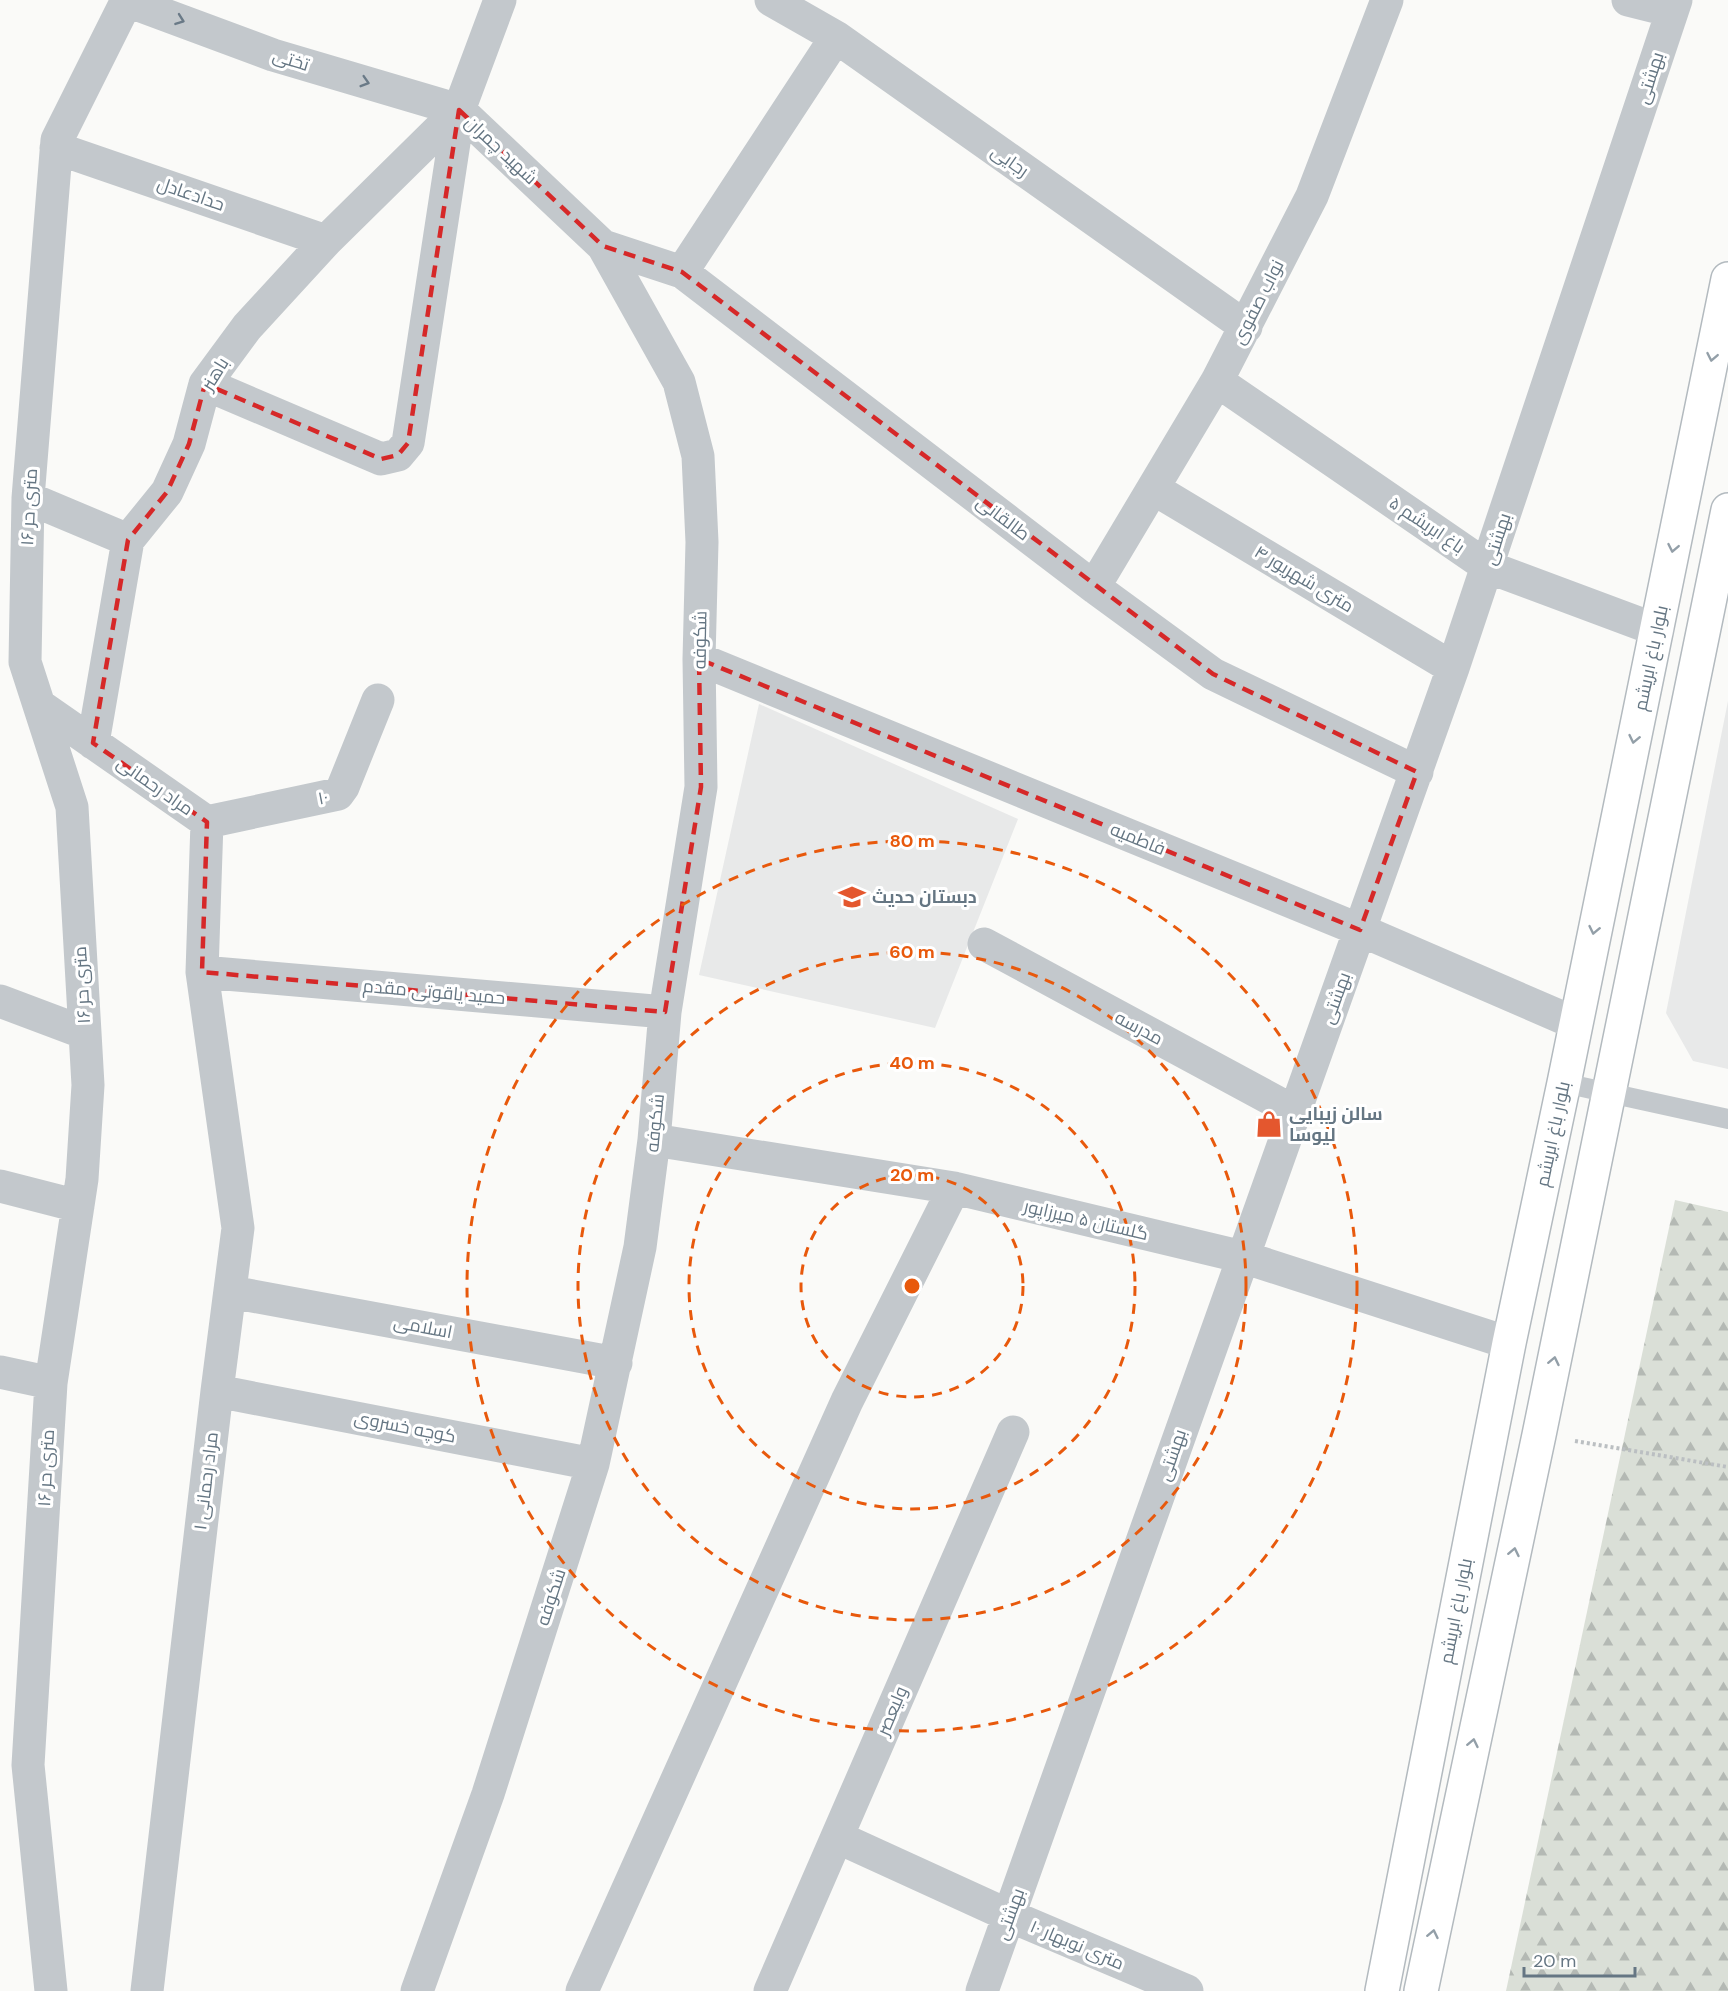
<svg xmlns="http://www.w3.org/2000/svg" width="1728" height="1991" viewBox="0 0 1728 1991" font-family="'DM Sans',Cairo,sans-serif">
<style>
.built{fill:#e8e9e9}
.forest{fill:url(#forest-firs)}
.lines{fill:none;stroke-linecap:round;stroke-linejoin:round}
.secondary-casing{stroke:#b3babf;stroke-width:36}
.path{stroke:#bbbfc2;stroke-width:4;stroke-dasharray:3 3;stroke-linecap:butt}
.lane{stroke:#c3c8cc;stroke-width:20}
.street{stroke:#c3c8cc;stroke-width:33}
.secondary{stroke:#fff;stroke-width:33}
.oneway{stroke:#6a7a87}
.oneway2{stroke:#939fa8}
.marked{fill:none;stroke:#d62828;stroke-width:4.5;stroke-dasharray:12 8;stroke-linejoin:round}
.ring{fill:none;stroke:#e8590c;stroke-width:3;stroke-dasharray:10 8}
.labels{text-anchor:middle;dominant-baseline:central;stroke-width:6;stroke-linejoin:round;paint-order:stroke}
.street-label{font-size:18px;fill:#657683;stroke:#fff}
.poi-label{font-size:18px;font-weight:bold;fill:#657683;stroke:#fff;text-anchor:start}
.centre{fill:#e8590c;stroke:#fff;stroke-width:3}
.ring-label{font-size:18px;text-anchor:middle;font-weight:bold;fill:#e8590c;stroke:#fff;stroke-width:6;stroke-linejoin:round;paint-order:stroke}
</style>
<defs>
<pattern id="forest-firs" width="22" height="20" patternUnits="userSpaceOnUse" patternTransform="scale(1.5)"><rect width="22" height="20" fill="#dadfd7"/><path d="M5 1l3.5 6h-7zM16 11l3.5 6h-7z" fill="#b4b9b4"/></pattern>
</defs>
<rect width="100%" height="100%" fill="#fafaf8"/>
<path class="built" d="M1728,701v368l-35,-8 -27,-48z
M759,704l259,115 -83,209 -236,-53z"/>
<path class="forest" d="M1675,1200l53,12v779h-222z"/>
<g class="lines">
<defs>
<path id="secondary" d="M1382,1991l127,-648 55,-260 164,-804
M1421,1991l118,-556 189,-925"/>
</defs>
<use href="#secondary" class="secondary-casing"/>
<path class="path" d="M1575,1441l153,26"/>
<path class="lane" d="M1564,1083l164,36"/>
<path class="street" d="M125,0l148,55 186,55
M771,0l65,37 410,290
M1628,0l44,11
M56,148l270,93
M603,246l79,26 412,315 119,87 204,98
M682,272l154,-235
M1217,381l271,186 169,63
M205,384l176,75 17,-4 10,-12 51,-333
M1154,489l299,179
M28,498l100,42
M1094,587l123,-206 95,-185 75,-196
M699,659l661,271 215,93
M39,705l168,117 -5,150 36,256 -21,163 -70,600
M93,743l35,-203 39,-48 22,-48 16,-60 42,-57 79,-86 133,-131
M207,822l131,-28 5,-7 35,-87
M984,944l311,168
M202,972l463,40
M0,1001l85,32
M654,1140l300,48 289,69 266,86
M0,1186l78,20
M231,1292l385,71
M0,1372l51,11
M217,1391l376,73
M837,1837l173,79 177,75
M51,1991l-23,-226 23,-382 31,-204 6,-94 -16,-278 -47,-145 3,-164 29,-358 70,-140
M417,1991l71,-197 105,-330 47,-217 14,-107 11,-128 36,-225 -2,-128 3,-117 -4,-86 -19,-74 -76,-136 -144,-136 41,-110
M582,1991l265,-590 107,-213
M770,1991l243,-559
M982,1991l471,-1323 223,-668"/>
<use href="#secondary" class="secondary"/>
</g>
<defs><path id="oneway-chevron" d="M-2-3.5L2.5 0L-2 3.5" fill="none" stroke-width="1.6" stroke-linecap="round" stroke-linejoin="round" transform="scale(1.5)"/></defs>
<g class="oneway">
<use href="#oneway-chevron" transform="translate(180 20) rotate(20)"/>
<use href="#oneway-chevron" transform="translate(365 82) rotate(17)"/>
</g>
<g class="oneway2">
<use href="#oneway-chevron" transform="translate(1712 357) rotate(101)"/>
<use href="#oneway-chevron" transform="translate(1673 548) rotate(101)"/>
<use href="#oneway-chevron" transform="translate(1634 739) rotate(102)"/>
<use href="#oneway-chevron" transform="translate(1594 930) rotate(102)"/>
<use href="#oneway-chevron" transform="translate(1554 1361) rotate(-78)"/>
<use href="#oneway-chevron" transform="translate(1514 1552) rotate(-78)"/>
<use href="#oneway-chevron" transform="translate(1473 1743) rotate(-78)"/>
<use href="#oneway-chevron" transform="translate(1433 1934) rotate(-78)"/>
</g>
<path class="marked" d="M459,110l144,136 79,26 531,402 204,98 -57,158 -661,-271 2,128 -36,225 -463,-40 5,-150 -114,-79 35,-203 39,-48 22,-48 16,-60 176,75 17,-4 10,-12z"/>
<g class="ring">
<circle cx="912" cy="1286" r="111"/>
<circle cx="912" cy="1286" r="223"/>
<circle cx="912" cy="1286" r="334"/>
<circle cx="912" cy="1286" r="445"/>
</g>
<defs>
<symbol id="school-bare" viewBox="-9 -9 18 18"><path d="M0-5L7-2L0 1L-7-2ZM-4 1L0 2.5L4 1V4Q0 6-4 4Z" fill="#e4572e" stroke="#fff" stroke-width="2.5" paint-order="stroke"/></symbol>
<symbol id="shop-bare" viewBox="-9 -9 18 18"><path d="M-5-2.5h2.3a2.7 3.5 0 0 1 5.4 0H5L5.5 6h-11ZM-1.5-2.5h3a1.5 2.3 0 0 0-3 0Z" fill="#e4572e" stroke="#fff" stroke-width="2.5" paint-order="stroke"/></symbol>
</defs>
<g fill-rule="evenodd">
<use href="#school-bare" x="833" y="878" width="38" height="38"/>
<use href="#shop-bare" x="1250" y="1105" width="38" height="38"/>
</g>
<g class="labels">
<g class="street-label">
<text transform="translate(291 60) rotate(17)">تختی</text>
<text transform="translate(1650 78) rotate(-72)">بهشتی</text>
<text transform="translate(501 150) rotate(43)">شهید چمران</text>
<text transform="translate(1010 161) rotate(35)">رجایی</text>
<text transform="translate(191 194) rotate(19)">حدادعادل</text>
<text transform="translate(1258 302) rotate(-63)">نواب صفوی</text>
<text transform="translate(215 374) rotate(-58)">باهنر</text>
<text transform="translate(29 507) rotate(-87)">۱۶ متری حر</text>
<text transform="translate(1003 518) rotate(37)">طالقانی</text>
<text transform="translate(1427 525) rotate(34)">باغ ابریشم ۵</text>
<text transform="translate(1497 539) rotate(-72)">بهشتی</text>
<text transform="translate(1304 579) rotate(31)">۴ متری شهریور</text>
<text transform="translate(700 640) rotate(-89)">شکوفه</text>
<text transform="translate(1651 658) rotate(-78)">بلوار باغ ابریشم</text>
<text transform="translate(155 786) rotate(35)">مراد رحمانی</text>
<text transform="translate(323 798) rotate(-11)">۱۰</text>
<text transform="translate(1138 839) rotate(22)">فاطمیه</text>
<text transform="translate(82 985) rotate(-93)">۱۶ متری حر</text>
<text transform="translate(434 992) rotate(5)">حمید یاقوتی مقدم</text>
<text transform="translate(1336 998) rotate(-70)">بهشتی</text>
<text transform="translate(1139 1028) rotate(28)">مدرسه</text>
<text transform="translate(655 1123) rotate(-84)">شکوفه</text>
<text transform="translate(1553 1134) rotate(-78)">بلوار باغ ابریشم</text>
<text transform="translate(1086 1220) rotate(13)">گلستان ۵ میرزاپور</text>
<text transform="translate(423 1327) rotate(11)">اسلامی</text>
<text transform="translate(405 1427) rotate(11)">کوچه خسروی</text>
<text transform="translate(1172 1455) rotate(-71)">بهشتی</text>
<text transform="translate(46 1468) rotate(-87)">۱۶ متری حر</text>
<text transform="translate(206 1481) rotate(-83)">مراد رحمانی ۱</text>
<text transform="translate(551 1597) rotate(-72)">شکوفه</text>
<text transform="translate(1456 1611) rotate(-79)">بلوار باغ ابریشم</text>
<text transform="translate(892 1711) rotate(-67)">ولیعصر</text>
<text transform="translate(1010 1914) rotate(-70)">بهشتی</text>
<text transform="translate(1077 1945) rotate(23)">۱۰ متری نوبهار</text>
</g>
<g class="poi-label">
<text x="872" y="897">دبستان حدیث</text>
<text x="1289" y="1114">سالن زیبایی<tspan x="1289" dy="21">لیوسا</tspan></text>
</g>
</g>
<circle cx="912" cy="1286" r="9" class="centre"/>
<g class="ring-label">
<text x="912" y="847">80 m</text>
<text x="912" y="958">60 m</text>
<text x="912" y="1069">40 m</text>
<text x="912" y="1181">20 m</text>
</g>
<path d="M1524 1967v9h111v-9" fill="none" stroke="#657683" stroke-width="3"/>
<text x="1533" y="1967" font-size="18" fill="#657683" stroke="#ffffff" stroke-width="4.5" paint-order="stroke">20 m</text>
</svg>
